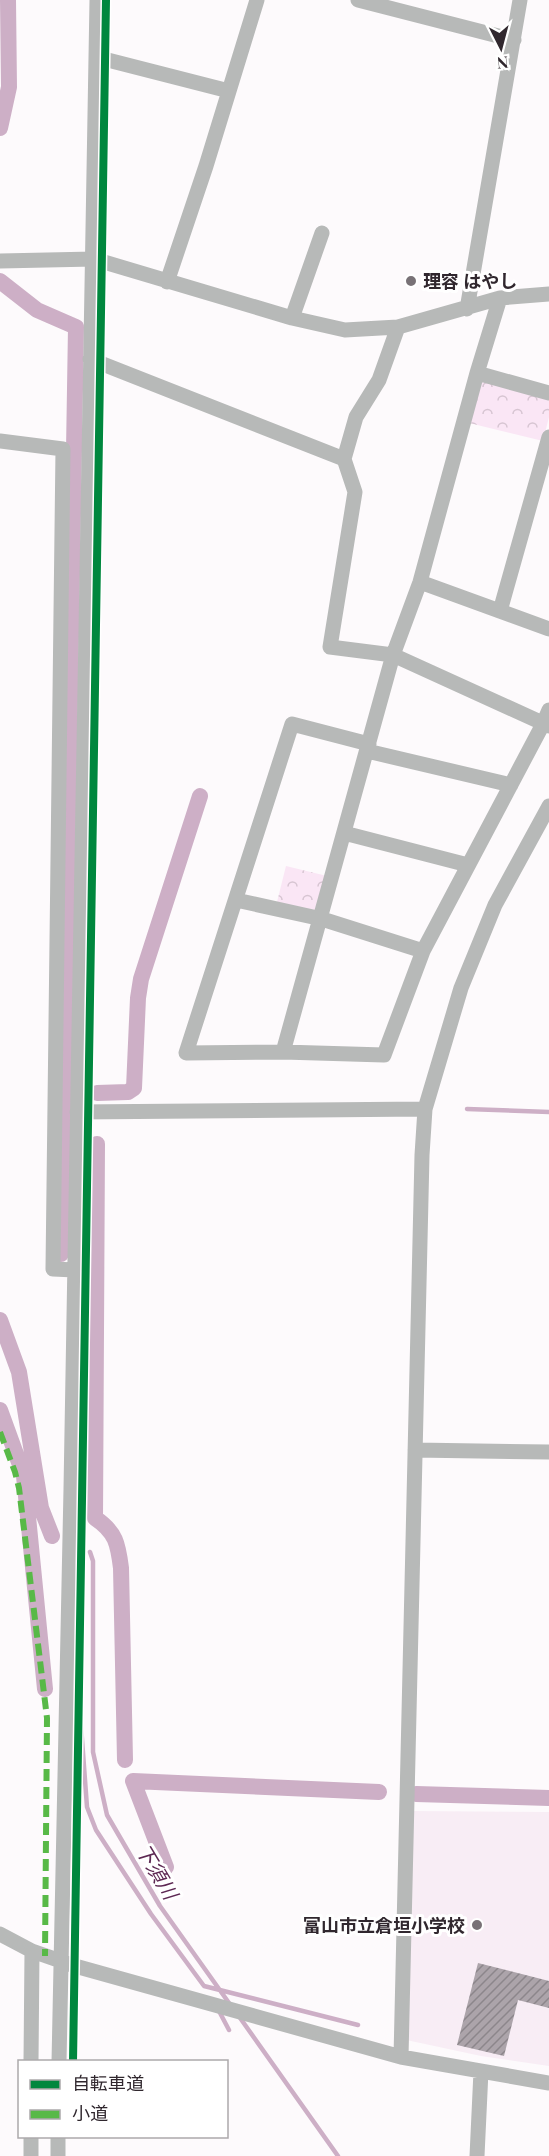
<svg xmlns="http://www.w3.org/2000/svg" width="549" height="2156" viewBox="0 0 549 2156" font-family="'Playfair Display','Noto Sans JP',serif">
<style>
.built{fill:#f8edf5}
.park{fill:url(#park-crowns)}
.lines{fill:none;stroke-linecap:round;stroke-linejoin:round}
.stream{stroke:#cdafc6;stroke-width:4.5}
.canal{stroke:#cdafc6;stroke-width:16}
.building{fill:url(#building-hatch)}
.minor{stroke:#b7b9b8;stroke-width:15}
.quiet{stroke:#58b947;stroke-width:6;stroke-dasharray:12 6;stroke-linecap:butt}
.cycleway-casing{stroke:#fff;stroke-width:11}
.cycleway{stroke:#00873e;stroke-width:8}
.poi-dot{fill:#787176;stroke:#fff;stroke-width:2}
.labels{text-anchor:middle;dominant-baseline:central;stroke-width:6;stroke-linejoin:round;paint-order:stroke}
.poi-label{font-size:18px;font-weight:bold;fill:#30272e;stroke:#fff;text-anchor:start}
.water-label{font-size:20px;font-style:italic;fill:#5d2853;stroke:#fff}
</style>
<defs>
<pattern id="park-crowns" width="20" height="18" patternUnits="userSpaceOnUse" patternTransform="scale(1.5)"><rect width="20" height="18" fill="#fae6f5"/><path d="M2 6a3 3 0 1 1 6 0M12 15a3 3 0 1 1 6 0" fill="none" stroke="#d7c5d2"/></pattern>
<pattern id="building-hatch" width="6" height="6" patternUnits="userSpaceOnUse" patternTransform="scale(1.5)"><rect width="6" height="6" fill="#aca4aa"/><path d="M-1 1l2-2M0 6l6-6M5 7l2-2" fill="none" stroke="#8c868b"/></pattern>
</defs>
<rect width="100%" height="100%" fill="#fdfafc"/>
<path class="built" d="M412,1811l137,1v254l-68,-10 -84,-18z"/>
<path class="park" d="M481,379l68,20v18l-6,24 -74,-18z
M286,866l41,10 -10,35 -40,-9z"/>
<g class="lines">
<path class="stream" d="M467,1109l82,3
M90,1552l3,9v191l14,63 53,91 69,97
M80,1712l7,95 9,23 55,84 53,72 154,39
M219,2011l10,19
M238,2015l100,141"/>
<path class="canal" d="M0,128l9,-41 -1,-87
M0,281l37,29 39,17 -15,927
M97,1093l31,-1 6,-4 4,-90 3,-19 59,-183
M97,1144l-2,374c21,14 23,26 26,50l4,192
M0,1320l19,52 22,136 11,28
M0,1410l24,66 21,213
M416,1794l133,4
M166,1867l-33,-86 246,11"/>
</g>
<path class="building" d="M478,1963l71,18v27l-31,-8 -14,56 -47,-11z"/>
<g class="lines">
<path class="minor" d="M358,0l156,40
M96,57l133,34
M0,261l94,-2 198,59 53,12 53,-3 102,-29 49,-4
M167,282l39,-116 51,-166
M500,298l-23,75 -57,209 -27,73 -110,397 101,3 39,-104 120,-227 6,-14
M467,309l53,-309
M292,318l30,-85
M398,327l-19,53 -23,37 -12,42 11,33 -25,155 63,8 156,71
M90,359l254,100
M477,373l72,20
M0,441l63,8 -10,820 22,1
M420,582l129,47
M500,611l49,-174
M367,751l144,34
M344,833l124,32
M236,900l86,19 101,32
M283,1052l-97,1 106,-329 77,20
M77,1112l348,-3
M415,1450l134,2
M0,1934l32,17 43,15 326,91 148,26
M401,2057l21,-902 3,-46 36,-121 34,-83 54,-99
M31,2062l1,-111
M59,2062l12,-573 26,-1489
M31,2156v-20
M58,2156v-20
M477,2156l4,-85"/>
<path class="quiet" d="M0,1432l15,40 4,16 28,230 -2,238"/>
<defs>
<path id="cycleway" d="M73,2062l33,-2062"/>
</defs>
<use href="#cycleway" class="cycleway-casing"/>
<use href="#cycleway" class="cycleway"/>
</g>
<g class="poi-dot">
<circle cx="411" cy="281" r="6"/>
<circle cx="477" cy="1925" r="6"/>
</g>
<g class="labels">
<g class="poi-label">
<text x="423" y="281">理容 はやし</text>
<text x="465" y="1925" text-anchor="end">富山市立倉垣小学校</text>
</g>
<g class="water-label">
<text transform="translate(158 1871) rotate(59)">下須川</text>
</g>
</g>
<rect x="18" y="2060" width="210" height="78" fill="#ffffff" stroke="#aca9ab" stroke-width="1.5"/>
<rect x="30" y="2080" width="30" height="9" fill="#00873e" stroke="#aca9ab" stroke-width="1.5"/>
<text x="72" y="2090" font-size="18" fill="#30272e">自転車道</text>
<rect x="30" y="2110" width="30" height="9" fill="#58b947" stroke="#aca9ab" stroke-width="1.5"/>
<text x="72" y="2120" font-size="18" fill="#30272e">小道</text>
<g transform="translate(501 48) rotate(174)" stroke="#ffffff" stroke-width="4.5" paint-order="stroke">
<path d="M0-4.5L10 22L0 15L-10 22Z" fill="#30272e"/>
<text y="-9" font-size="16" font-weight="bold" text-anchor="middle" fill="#30272e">N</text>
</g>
</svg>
